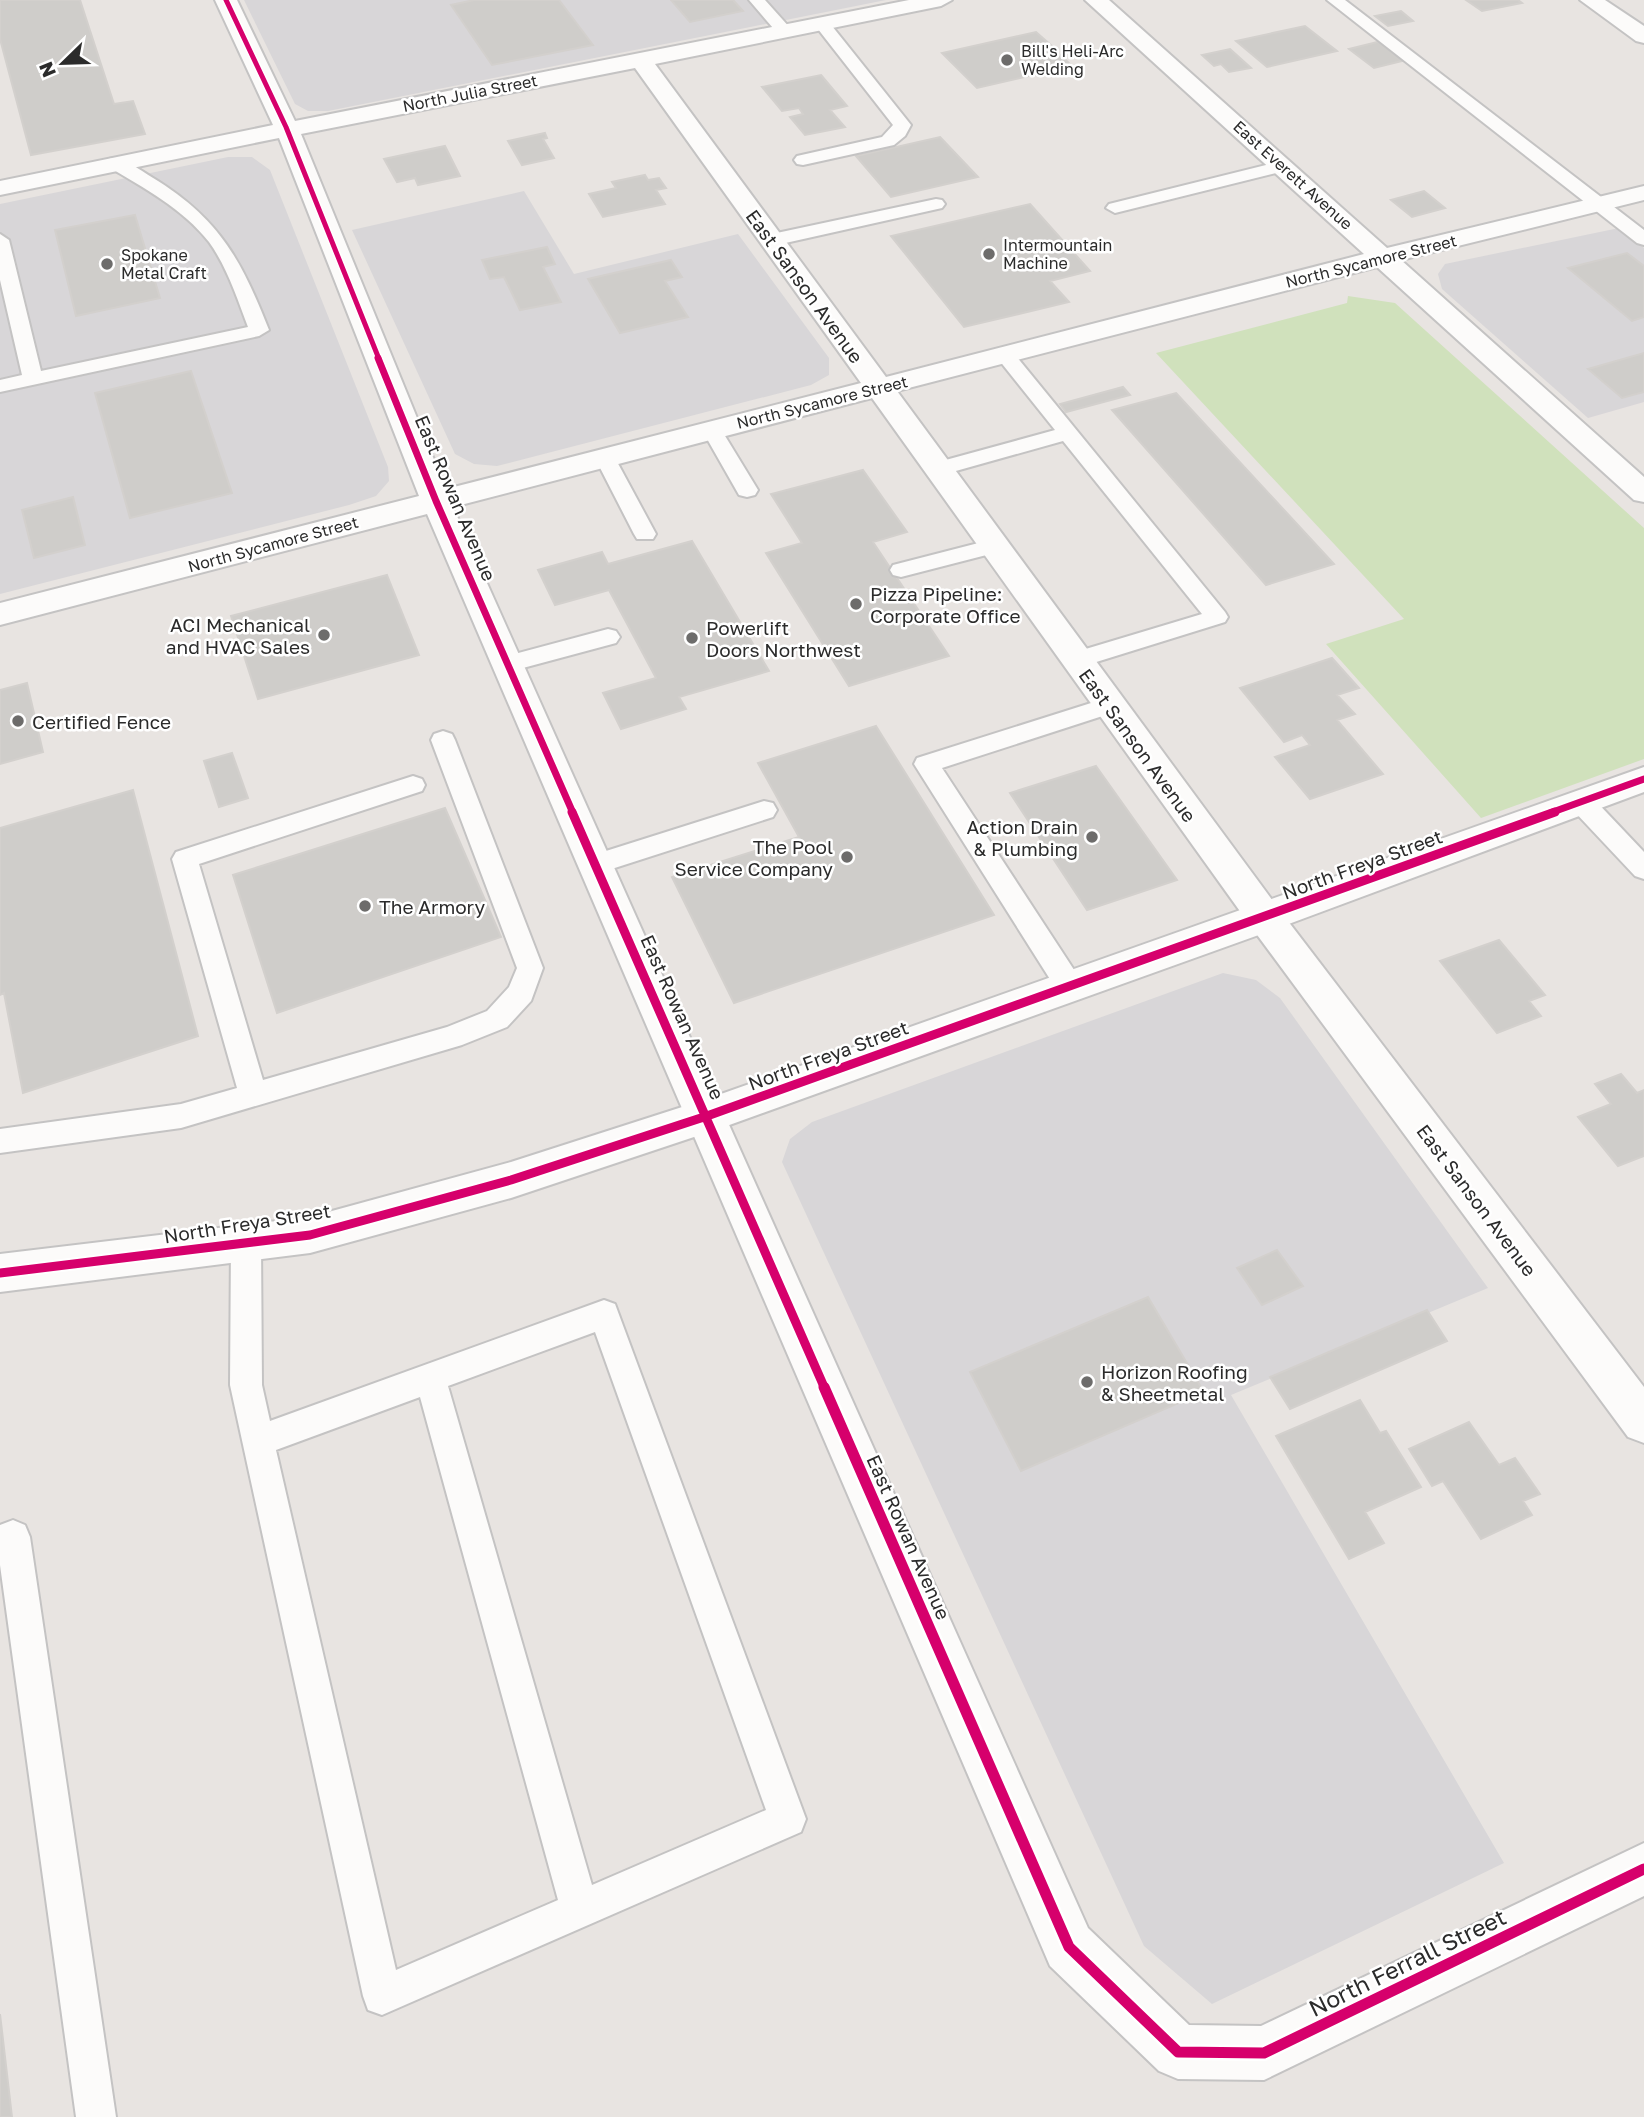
<svg xmlns="http://www.w3.org/2000/svg" width="1644" height="2117" viewBox="0 0 1644 2117" font-family="'Golos Text',sans-serif">
<style>
.industrial{fill:#d8d6d8}
.green{fill:#d0e1bc}
.building{fill:#cfcdca;stroke:#d3d0cd;stroke-width:2}
.lines{fill:none;stroke-linecap:round;stroke-linejoin:round}
.lane-casing{stroke:#c4c3c3;stroke-width:4}
.street-casing{stroke:#c4c3c3;stroke-width:4}
.secondary-casing{stroke:#c4c3c3;stroke-width:4}
.lane{fill:#fcfbfa;fill-rule:evenodd}
.street{fill:#fcfbfa;fill-rule:evenodd}
.secondary{fill:#fcfbfa;fill-rule:evenodd}
.cycleway-far3-casing{stroke:#fff;stroke-width:8}
.cycleway-far2-casing{stroke:#fff;stroke-width:10}
.cycleway-far1-casing{stroke:#fff;stroke-width:13}
.cycleway-casing{stroke:#fff;stroke-width:16}
.cycleway-far3{stroke:#d6006c;stroke-width:5}
.cycleway-far2{stroke:#d6006c;stroke-width:7}
.cycleway-far1{stroke:#d6006c;stroke-width:9}
.cycleway{stroke:#d6006c;stroke-width:11}
.poi-dot{fill:#6d6c6b;stroke:#fff;stroke-width:2.5}
.labels{text-anchor:middle;dominant-baseline:central;stroke-width:5;stroke-linejoin:round;paint-order:stroke}
.far-poi-label{font-size:16px;fill:#2b2b2b;stroke:#fff;text-anchor:start}
.far-street-label{font-size:16px;fill:#2b2b2b;stroke:#fff}
.street-label{font-size:19px;fill:#2b2b2b;stroke:#fff}
.poi-label{font-size:19px;fill:#2b2b2b;stroke:#fff;text-anchor:start}
.near-street-label{font-size:23px;fill:#2b2b2b;stroke:#fff}
</style>
<rect width="100%" height="100%" fill="#e8e4e1"/>
<path class="industrial" d="M244,0h642l-558,111h-20l-13,-7z
M228,157h24l18,13 118,297 1,14 -13,15 -27,9 -349,89v-390z
M524,191l50,83 164,-40 91,124v17l-18,10 -314,81 -23,-2 -19,-10 -103,-224z
M1619,228l25,20v154l-56,16 -146,-129 -4,-15 7,-10z
M1223,973l33,7 24,18 208,290 -257,107 273,468 -292,141 -68,-58 -362,-784 8,-23 22,-17z"/>
<path class="green" d="M1348,296l47,7 249,225v231l-163,59 -155,-174 78,-25 -248,-266 191,-50z"/>
<path class="building" d="M0,0h80l34,104 19,-3 12,33 -114,21 -31,-116z
M474,0h85l34,45 -101,20 -41,-60z
M671,0h62l10,11 -53,11z
M1466,0h52l4,3 -40,8z
M1401,11l12,10 -25,5 -13,-10z
M1305,26l32,25 -70,16 -31,-26z
M1036,32l17,15 -20,4 4,3 18,-4 17,16 -95,22 -35,-35z
M1381,41l25,19 -32,8 -25,-19z
M1230,49l21,19 -22,4 -8,-8 -7,2 -12,-11z
M821,75l26,31 -17,4 15,17 -40,8 -15,-18 13,-3 -4,-6 -17,3 -20,-24z
M545,133l2,5 -4,1 11,19 -32,7 -14,-24z
M940,137l38,40 -87,20 -35,-41z
M445,146l15,30 -42,9 -3,-7 -18,4 -13,-23z
M645,175l3,5 11,-2 7,10 -10,2 9,14 -62,13 -14,-23 27,-6 -4,-6z
M1424,191l21,17 -33,9 -21,-17z
M1030,204l60,67 -40,10 19,21 -105,25 -73,-91z
M135,215l25,83 -84,18 -21,-86z
M547,247l8,17 -12,3 18,35 -41,8 -16,-33 -14,2 -8,-19z
M1627,253l17,13v51l-12,4 -64,-53z
M671,260l11,17 -17,4 23,36 -68,16 -32,-54z
M1644,353v39l-22,6 -34,-29z
M191,371l41,122 -102,25 -35,-125z
M1123,387l7,8 -64,17 -6,-8z
M1176,393l158,171 -68,21 -154,-175z
M863,470l44,62 -34,10 76,114 -100,30 -83,-133 36,-10 -31,-49z
M73,497l12,48 -51,13 -12,-48z
M692,541l77,130 -90,26 7,12 -65,20 -18,-36 53,-15 -47,-88 -54,15 -17,-35 64,-18 6,12z
M387,575l32,80 -161,44 -27,-83z
M1332,658l27,30 -22,7 18,19 -18,6 46,54 -73,25 -35,-42 35,-12 -8,-10 -18,7 -44,-54z
M27,683l16,69 -43,12v-74z
M876,726l118,189 -260,88 -62,-126 127,-40 -41,-74z
M232,753l16,45 -29,9 -15,-46z
M1096,766l81,114 -90,30 -77,-117z
M133,790l65,246 -175,57 -19,-100 -4,2v-167z
M445,808l56,129 -224,76 -44,-138z
M1499,940l46,55 -16,6 12,15 -44,17 -57,-72z
M1621,1074l16,19 7,-3v66l-26,10 -40,-49 33,-13 -16,-20z
M1277,1250l26,36 -41,19 -25,-37z
M1148,1297l56,95 -183,79 -51,-99z
M1427,1310l20,31 -157,68 -20,-32z
M1360,1400l20,33 6,-2 35,56 -56,25 19,31 -35,16 -73,-123z
M1469,1422l30,43 16,-7 25,36 -17,7 9,14 -51,24 -38,-58 -11,5 -23,-37z
M0,2014l12,103h-12z"/>
<g class="lines">
<defs>
<path id="lane" d="M749,0h16l26,29v6h-12z
M1327,0h18l299,230v15l-7,-2z
M822,19l6,2 83,104 -6,11 -11,9 -91,20 -6,-1 -3,-4 3,-4 85,-19 11,-12 -79,-101z
M115,158c15,3 29,15 43,23 63,40 84,81 111,149l-10,6 -259,56v-12l22,-5 -22,-95v-46l9,6 32,131 207,-44c-11,-29 -21,-60 -39,-85 -26,-33 -65,-54 -100,-75l-3,-4 3,-4z
M1282,161l9,5 -3,4 -173,43 -9,-5 3,-4z
M936,199l6,1 3,4 -3,4 -170,38 -9,-6 9,-6z
M1005,349l7,2 213,261 3,5 -3,5 -148,46 -8,-2 -4,-6 4,-6 133,-40 -139,-173 -125,35 -7,-2 -4,-5 4,-5 124,-34 -60,-75z
M712,424l7,2 39,64 -3,5 -8,2 -8,-2 -37,-65z
M605,451l10,7 41,76 -3,5h-16l-3,-5 -39,-76z
M994,539l8,2 3,5 -3,5 -101,26 -8,-2 -3,-5 3,-5z
M608,629l8,2 4,6 -4,6 -108,29 -8,-2 -4,-6 4,-6z
M1110,697l8,2 4,6 -4,6 -176,57 138,211 4,8 -4,8 -10,3 -10,-3 -146,-231 3,-6z
M443,731l9,3 3,6 88,228 -12,33 -24,26 -45,18 -281,83 -181,25v-24l181,-25 56,-16 -65,-229 4,-7 237,-76 9,3 3,6 -3,6 -223,73 64,216 184,-53 40,-16 22,-24 8,-19 -86,-228 3,-6z
M1581,793l9,2 54,57v27l-9,-3 -63,-67 -4,-7 4,-7z
M764,801l9,2 4,7 -4,7 -177,57 -9,-3 -4,-7 4,-7z
M246,1230l11,3 4,10 1,142 8,36 334,-121 11,4 191,515 -5,13 -419,183 -14,-5 -5,-14 -133,-611 1,-142 4,-10zM595,1332l171,478 -174,75 -144,-499zM420,1397l138,503 -162,70 -120,-520z
M13,1520l12,5 5,12 86,580h-40l-76,-552v-40z"/>
<path id="street" d="M215,0h22l58,121 614,-121h43l-11,6 -286,58 231,313 478,-123 -279,-254h24l278,248 257,-62v14l-243,60 243,217v25l-10,-2 -257,-233 -480,124 381,517 366,479v56l-16,-6 -376,-509 -380,-530 -419,109 635,1421 101,97 72,1 383,-183v53l-380,184 -86,-1 -19,-8 -109,-105 -623,-1452 -427,111v-22l419,-107 -140,-358 -279,57v-14l273,-56zM635,68l226,315 -415,106 -145,-355z
M1580,0h25l39,26v17l-8,-2z"/>
<path id="secondary" d="M1644,767v25l-366,136 -557,200 -210,70 -201,55 -310,39v-38l310,-37 201,-55 196,-63z"/>
</defs>
<use href="#lane" class="lane-casing"/>
<use href="#street" class="street-casing"/>
<use href="#secondary" class="secondary-casing"/>
<use href="#lane" class="lane"/>
<use href="#street" class="street"/>
<use href="#secondary" class="secondary"/>
<defs>
<path id="cycleway-far3" d="M226,0l60,127 93,232"/>
<path id="cycleway-far2" d="M378,358l58,143 137,312
M1550,813l94,-34"/>
<path id="cycleway-far1" d="M572,812l253,577
M0,1273l310,-38 201,-55 196,-64 848,-304"/>
<path id="cycleway" d="M824,1387l245,560 109,105 86,1 380,-184"/>
</defs>
<use href="#cycleway-far3" class="cycleway-far3-casing"/>
<use href="#cycleway-far2" class="cycleway-far2-casing"/>
<use href="#cycleway-far1" class="cycleway-far1-casing"/>
<use href="#cycleway" class="cycleway-casing"/>
<use href="#cycleway-far3" class="cycleway-far3"/>
<use href="#cycleway-far2" class="cycleway-far2"/>
<use href="#cycleway-far1" class="cycleway-far1"/>
<use href="#cycleway" class="cycleway"/>
</g>
<g class="poi-dot">
<circle cx="1007" cy="60" r="7"/>
<circle cx="989" cy="254" r="7"/>
<circle cx="107" cy="264" r="7"/>
<circle cx="856" cy="604" r="7"/>
<circle cx="324" cy="635" r="7"/>
<circle cx="692" cy="638" r="7"/>
<circle cx="18" cy="721" r="7"/>
<circle cx="1092" cy="837" r="7"/>
<circle cx="847" cy="857" r="7"/>
<circle cx="365" cy="906" r="7"/>
<circle cx="1087" cy="1382" r="7"/>
</g>
<g class="labels">
<g class="far-poi-label">
<text x="1021" y="51">Bill's Heli-Arc<tspan x="1021" dy="18">Welding</tspan></text>
<text x="1003" y="245">Intermountain<tspan x="1003" dy="18">Machine</tspan></text>
<text x="121" y="255">Spokane<tspan x="121" dy="18">Metal Craft</tspan></text>
</g>
<g class="far-street-label">
<text transform="translate(470 93) rotate(-11)">North Julia Street</text>
<text transform="translate(1293 175) rotate(42)">East Everett Avenue</text>
<text transform="translate(1371 261) rotate(-14)">North Sycamore Street</text>
<text transform="translate(822 402) rotate(-14)">North Sycamore Street</text>
<text transform="translate(273 544) rotate(-15)">North Sycamore Street</text>
</g>
<g class="street-label">
<text transform="translate(805 286) rotate(54)">East Sanson Avenue</text>
<text transform="translate(456 498) rotate(67)">East Rowan Avenue</text>
<text transform="translate(1138 745) rotate(54)">East Sanson Avenue</text>
<text transform="translate(1362 864) rotate(-20)">North Freya Street</text>
<text transform="translate(683 1017) rotate(66)">East Rowan Avenue</text>
<text transform="translate(828 1055) rotate(-20)">North Freya Street</text>
<text transform="translate(1477 1200) rotate(53)">East Sanson Avenue</text>
<text transform="translate(247 1223) rotate(-9)">North Freya Street</text>
<text transform="translate(909 1537) rotate(66)">East Rowan Avenue</text>
</g>
<g class="poi-label">
<text x="870" y="593">Pizza Pipeline:<tspan x="870" dy="22">Corporate Office</tspan></text>
<text x="310" y="624" text-anchor="end">ACI Mechanical<tspan x="310" dy="22">and HVAC Sales</tspan></text>
<text x="706" y="627">Powerlift<tspan x="706" dy="22">Doors Northwest</tspan></text>
<text x="32" y="721">Certified Fence</text>
<text x="1078" y="826" text-anchor="end">Action Drain<tspan x="1078" dy="22">&amp; Plumbing</tspan></text>
<text x="833" y="846" text-anchor="end">The Pool<tspan x="833" dy="22">Service Company</tspan></text>
<text x="379" y="906">The Armory</text>
<text x="1101" y="1371">Horizon Roofing<tspan x="1101" dy="22">&amp; Sheetmetal</tspan></text>
</g>
<g class="near-street-label">
<text transform="translate(1407 1962) rotate(-26)">North Ferrall Street</text>
</g>
</g>
<g transform="translate(63 63) rotate(247)" stroke="#ffffff" stroke-width="5" paint-order="stroke">
<path d="M0-5L12 26L0 18L-12 26Z" fill="#2b2b2b"/>
<text y="-10" font-size="19" font-weight="bold" text-anchor="middle" fill="#2b2b2b">N</text>
</g>
</svg>
